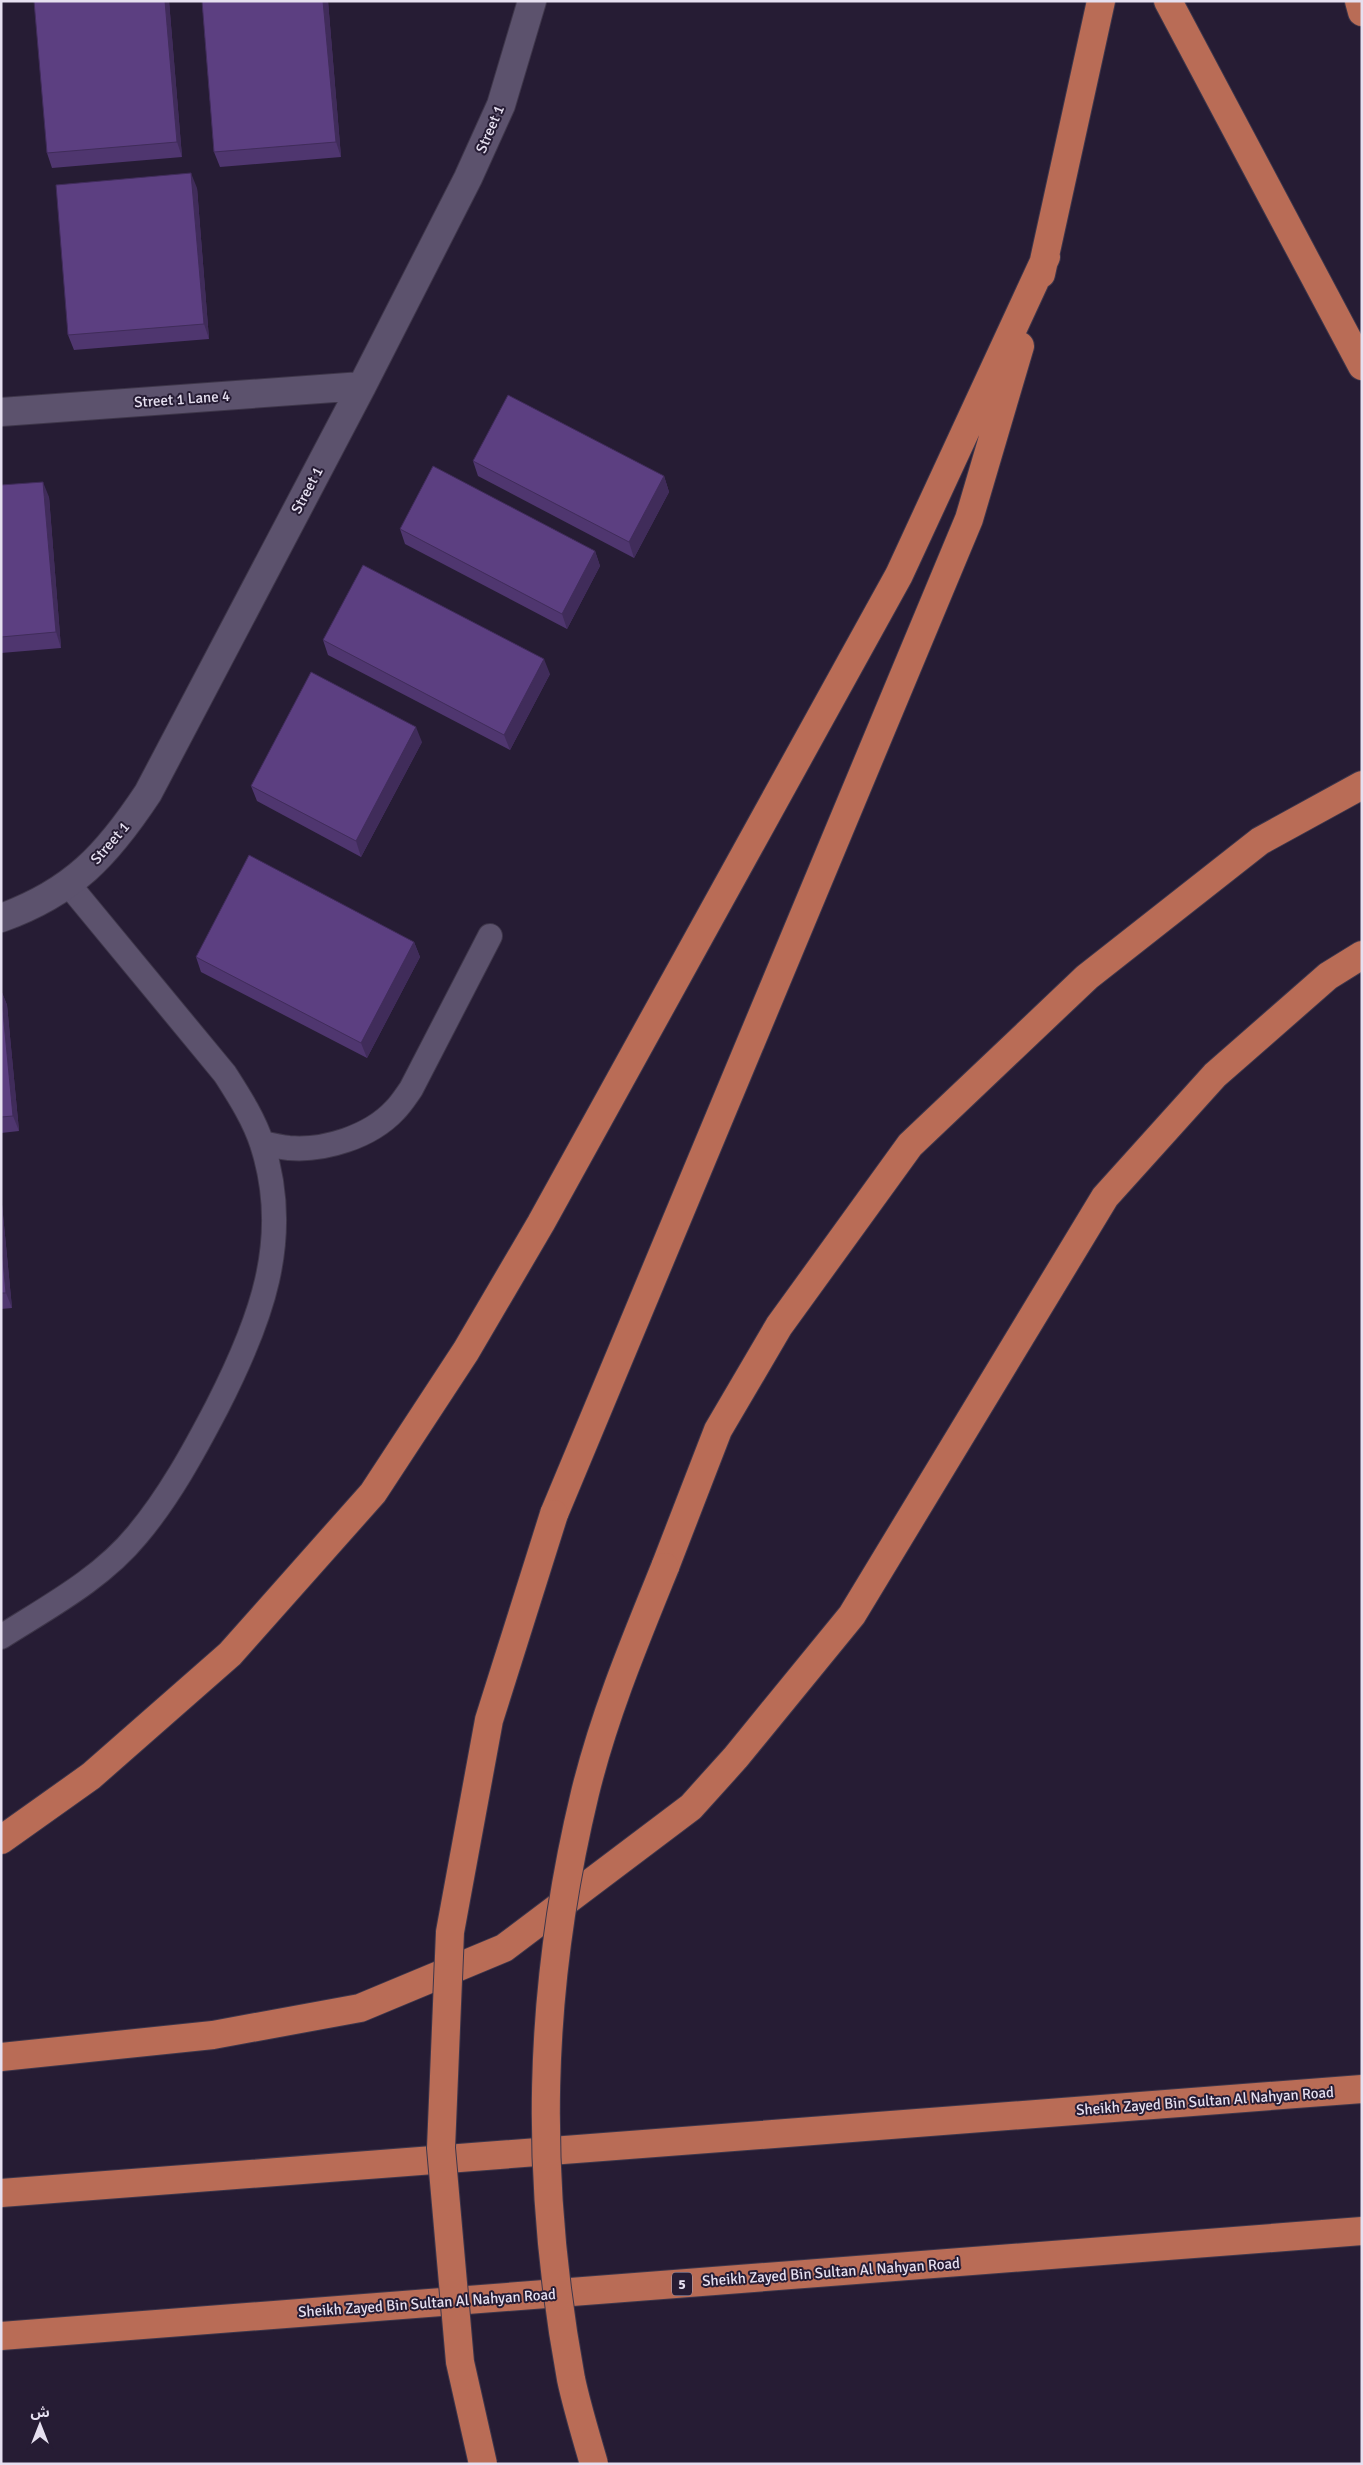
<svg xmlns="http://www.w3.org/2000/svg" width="1363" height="2465" viewBox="0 0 1363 2465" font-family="Signika,'Noto Sans Arabic',sans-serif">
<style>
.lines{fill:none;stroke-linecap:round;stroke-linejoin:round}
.service-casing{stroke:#3e364a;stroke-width:26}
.minor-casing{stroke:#3e364a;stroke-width:30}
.motorway-casing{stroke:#3e364a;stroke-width:30}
.service{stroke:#5c526d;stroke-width:24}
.minor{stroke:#5c526d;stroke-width:28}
.motorway{stroke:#b96c56;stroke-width:28}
.motorway-bridge-casing{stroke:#3e364a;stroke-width:30;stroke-linecap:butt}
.motorway-bridge{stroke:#b96c56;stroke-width:28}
.wall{fill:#4f366f}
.shaded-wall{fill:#402c5a}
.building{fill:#5c3f81;stroke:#402c5a}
.labels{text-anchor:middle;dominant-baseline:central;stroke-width:4;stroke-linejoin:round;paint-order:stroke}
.shield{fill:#261c34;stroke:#aca5b8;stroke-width:1}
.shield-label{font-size:14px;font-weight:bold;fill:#e6e0f0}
.street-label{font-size:15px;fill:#e6e0f0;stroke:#261c34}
</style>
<rect width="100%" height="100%" fill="#261c34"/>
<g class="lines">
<defs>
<path id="service" d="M262,1143c9,2 18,4 27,5 35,3 81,-11 106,-38 6,-6 11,-14 16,-21l79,-153
M1,1637c47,-30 100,-58 136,-102 32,-38 57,-84 80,-128 43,-84 76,-168 45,-263 -8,-25 -23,-48 -37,-70l-156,-189"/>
<path id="minor" d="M1,412l361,-26
M1,918c72,-26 106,-63 147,-125l214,-407 106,-208 33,-73 31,-104"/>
<path id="motorway" d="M1168,1l194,365
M1359,1l3,11
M1041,274l60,-273
M554,1514l415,-995 51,-173
M665,1567l53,-137 61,-104 131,-181 177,-168 173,-136 102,-56
M1,1840l90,-64 139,-122 143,-161 93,-142 75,-128 358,-648 147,-318
M1,2057l212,-22 147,-27 144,-60 187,-141 45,-50 116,-142 253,-418 110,-122 113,-99 34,-21
M1,2193l1361,-104
M1,2336l1361,-105"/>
</defs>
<use href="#service" class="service-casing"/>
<use href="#minor" class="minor-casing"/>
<use href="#motorway" class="motorway-casing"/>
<use href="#service" class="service"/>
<use href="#minor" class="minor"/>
<use href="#motorway" class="motorway"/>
<defs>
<path id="motorway-bridge" d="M483,2464l-23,-102 -19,-214 9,-216 39,-212 65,-206
M594,2464c-8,-28 -17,-57 -23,-85 -37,-201 -34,-387 14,-586 19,-78 50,-152 80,-226"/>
</defs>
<use href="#motorway-bridge" class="motorway-bridge-casing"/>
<use href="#motorway-bridge" class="motorway-bridge"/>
</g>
<path class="wall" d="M169,1l13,156 -130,11 -5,-15z
M202,1h126l13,156 -121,10 -6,-15z
M197,188l12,151 -135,11 -6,-15z
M473,461l191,15 5,16 -35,66 -156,-82z
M1,485l48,12 12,151 -60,5z
M400,529l195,22 5,15 -33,63 -162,-85z
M323,640l227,34 -40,76 -182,-95z
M422,742l-61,115 -104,-56 -6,-15z
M414,942l6,15 -53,101 -166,-86 -5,-15z
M1,990l6,15 12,126 -18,2z
M1,1194l11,114 -11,1z"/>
<path class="shaded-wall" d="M165,1h4l13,156 -5,-15z
M323,1h5l13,156 -5,-15z
M191,173l6,15 12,151 -5,-15z
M664,476l5,16 -35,66 -5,-16z
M43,482l6,15 12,151 -5,-16z
M595,551l5,15 -33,63 -5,-15z
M544,659l6,15 -40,76 -6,-15z
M416,727l6,15 -61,115 -5,-16z
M414,942l6,15 -53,101 -6,-15z
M1,990l6,15 12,126 -6,-15z
M1,1194l11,114 -6,-15 -5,-54z"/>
<path class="building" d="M34,1h131l12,141 -130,11z
M202,1h121l13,141 -122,10z
M191,173l13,151 -136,11 -12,-150z
M508,395l156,81 -35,66 -156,-81z
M433,466l162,85 -33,63 -162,-85z
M43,482l13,150 -55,5v-152z
M363,565l181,94 -40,76 -181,-95z
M311,672l105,55 -60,114 -105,-55z
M249,855l165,87 -53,101 -165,-86z
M1,991l12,125 -12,1z
M1,1239l5,54h-5z"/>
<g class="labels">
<rect class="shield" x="672" y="2272.5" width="20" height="23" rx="4"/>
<g class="shield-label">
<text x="682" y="2284">5</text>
</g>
<g class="street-label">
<text transform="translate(490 129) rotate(-67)">Street 1</text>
<text transform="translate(182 399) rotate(-4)">Street 1 Lane 4</text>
<text transform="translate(307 490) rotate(-62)">Street 1</text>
<text transform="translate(110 843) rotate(-49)">Street 1</text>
<text transform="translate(1205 2101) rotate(-4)">Sheikh Zayed Bin Sultan Al Nahyan Road</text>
<text transform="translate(831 2272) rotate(-4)">Sheikh Zayed Bin Sultan Al Nahyan Road</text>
<text transform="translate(427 2303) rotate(-4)">Sheikh Zayed Bin Sultan Al Nahyan Road</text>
</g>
</g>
<rect width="1363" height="2465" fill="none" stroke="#e6e0f0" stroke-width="5"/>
<g transform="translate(40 2425)" stroke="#261c34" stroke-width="4" paint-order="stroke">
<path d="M0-4L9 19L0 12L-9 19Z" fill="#e6e0f0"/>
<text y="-8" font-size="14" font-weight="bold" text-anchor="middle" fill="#e6e0f0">ش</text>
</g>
</svg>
